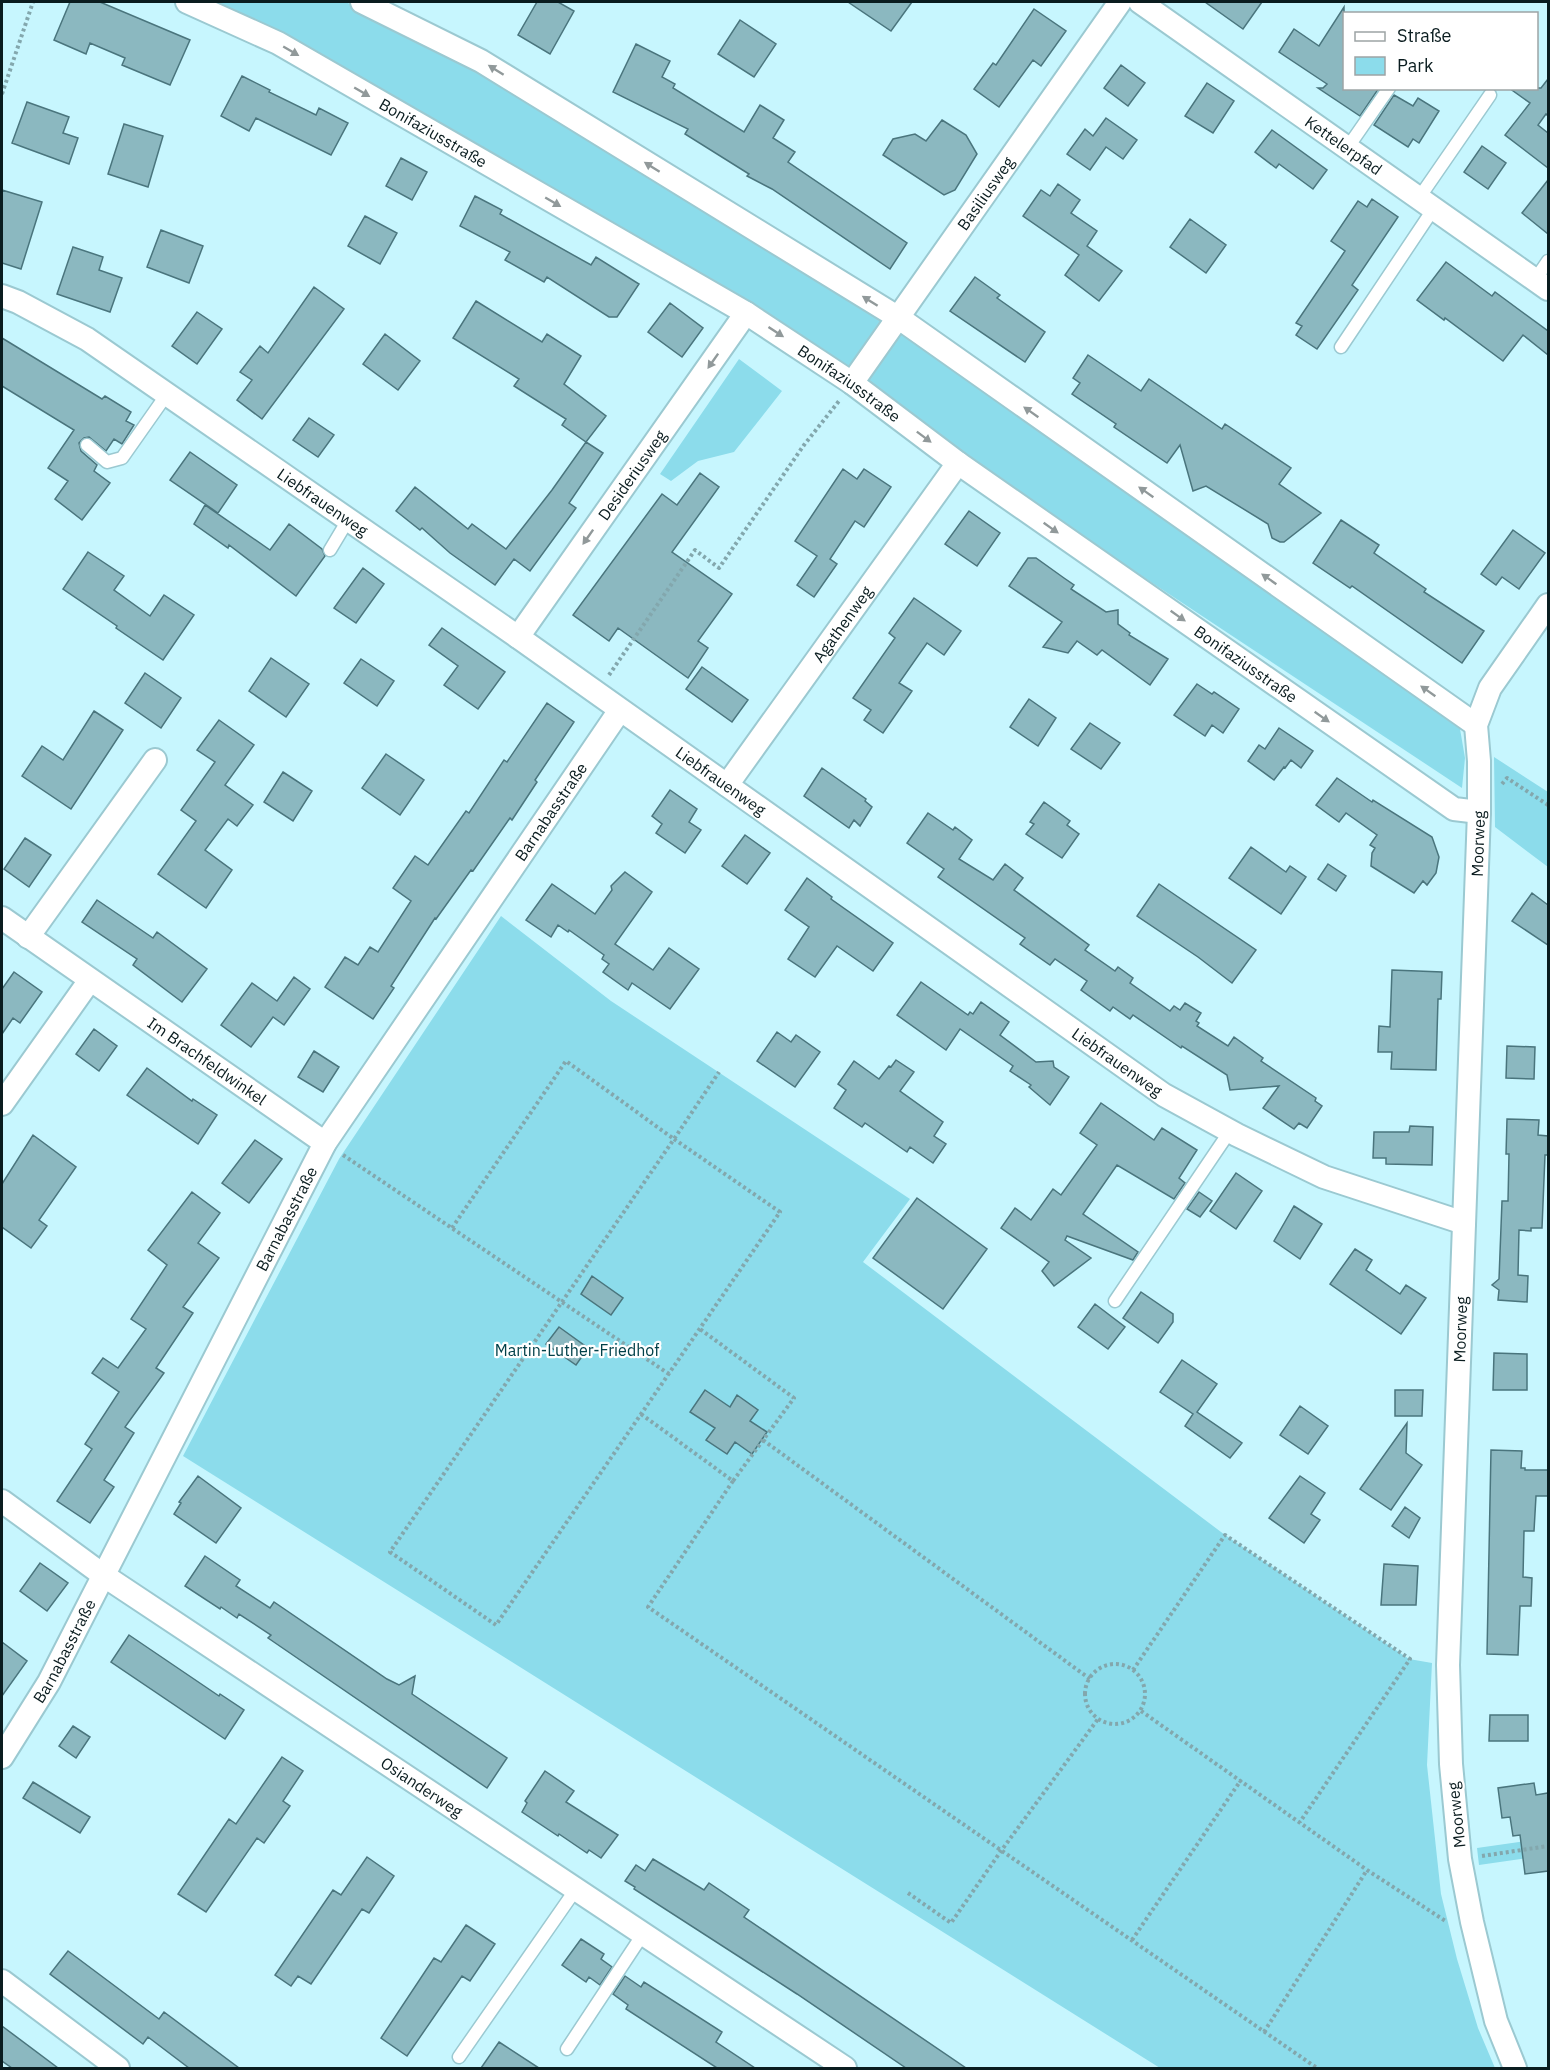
<svg xmlns="http://www.w3.org/2000/svg" width="1550" height="2070" viewBox="0 0 1550 2070" font-family="'IBM Plex Sans',sans-serif">
<style>
.green{fill:#8cdceb}
.building{fill:#8bb8c0;stroke:#4a757d;stroke-width:1.5}
.lines{fill:none;stroke-linecap:round;stroke-linejoin:round}
.service-casing{stroke:#9bc9d1;stroke-width:15}
.minor-casing{stroke:#9bc9d1;stroke-width:26}
.path{stroke:#83a7ad;stroke-width:4;stroke-dasharray:3 3;stroke-linecap:butt}
.service{stroke:#fff;stroke-width:12}
.minor{stroke:#fff;stroke-width:22}
.oneway{fill:#91999a}
.labels{text-anchor:middle;dominant-baseline:central;stroke-width:4.5;stroke-linejoin:round;paint-order:stroke}
.street-label{font-size:16px;fill:#0a1c1f;stroke:#fff}
.park-label{font-size:16px;fill:#004049;stroke:#fff}
</style>
<rect width="100%" height="100%" fill="#c7f6fe"/>
<path class="green" d="M203,2h143l134,67 428,263 552,397 5,29 -3,30 -503,-333 -215,-153z
M739,359l43,32 -48,61 -36,9 -27,20 -11,-7z
M1494,757l54,35v75l-53,-40z
M501,916l110,85 299,198 -47,63 362,273 184,124 23,4 -5,102 14,129 16,65 21,69 17,40h-335l-977,-612 156,-297z
M1548,1838v17l-69,10 -2,-17z"/>
<path class="building" d="M70,2h30l90,38 -20,45 -48,-20 3,-7 -35,-15 -4,11 -32,-14z
M537,2h21l16,9 -24,43 -32,-19z
M848,2h64l-21,29z
M1205,2h57l-19,27z
M1344,7v81h35l-19,28 -42,-28h5l4,-4 -48,-32 15,-23 25,17z
M1034,9l32,22 -25,35 -8,-6 -34,47 -25,-18 19,-26 3,2z
M740,20l36,24 -22,33 -36,-23z
M636,44l34,17 -8,16 13,7 -2,4 71,44 16,-27 24,15 -11,18 22,14 -7,10 119,81 -17,26 -118,-80 -25,-13 2,-2 -64,-40 3,-5 -75,-37z
M1121,65l24,18 -17,23 -24,-18z
M242,76l28,14 -1,2 47,23 3,-7 29,15 -17,32 -75,-37 -7,13 -28,-15z
M1548,79v37l-2,-2 -8,11 10,8v35l-43,-33 25,-32 -21,-15h32z
M1207,83l27,18 -21,32 -28,-17z
M1394,95l19,11 5,-8 21,13 -20,32 -6,-4 -5,8 -34,-22z
M27,102l42,15 -6,16 15,5 -9,26 -57,-21z
M1106,118l31,22 -14,19 -17,-12 -16,23 -23,-16 18,-25 8,7z
M942,120l24,15 11,19 -22,36 -11,5 -61,-40 10,-16 22,-5 11,7z
M124,124l39,12 -15,51 -40,-13z
M1272,130l55,40 -14,19 -34,-25 -3,4 -21,-16z
M1482,146l24,17 -18,26 -24,-17z
M401,158l26,14 -15,28 -26,-14z
M1548,180v54l-26,-21z
M1058,184l22,16 -9,13 26,18 -10,15 35,25 -23,30 -34,-26 14,-20 -56,-39 18,-26 9,6z
M2,190l40,12 -21,67 -19,-6z
M475,196l27,14 -2,4 91,51 5,-8 43,27 -22,33h-8l-62,-40 -3,5 -39,-22 5,-8 -50,-26z
M1372,199l26,18 -46,68 6,5 -41,59 -21,-14 6,-9 -6,-3 49,-72 -14,-10 27,-40 9,6z
M365,216l32,17 -17,31 -32,-18z
M1190,219l36,26 -20,28 -36,-26z
M161,230l42,16 -14,37 -42,-16z
M73,247l30,10 -4,13 23,8 -12,34 -53,-18z
M1446,262l46,34 3,-4 53,39v24l-25,-20 -20,26 -58,-43 -1,2 -27,-20z
M975,277l25,18 -3,3 48,34 -20,30 -75,-51z
M314,287l30,22 -82,110 -25,-19 15,-20 -12,-8 20,-26 8,7z
M476,301l66,41 5,-8 34,22 -17,28 42,32 -20,26 -24,-17 4,-6 -52,-33 5,-7 -66,-41z
M670,303l33,25 -21,29 -34,-25z
M197,312l25,17 -25,35 -25,-18z
M385,334l35,27 -22,29 -35,-26z
M2,338l100,61 3,-3 26,16 -5,9 8,4 -12,19 -8,-5 -8,12 -17,-14 -5,1 -5,5 2,8 16,14 -3,6 16,12 -28,37 -27,-21 13,-18 -20,-13 26,-38 -72,-44z
M1088,355l53,36 8,-12 73,50 3,-5 66,44 -12,16 42,29 -37,29h-4l-8,-4 -4,-14 -62,-38 -13,5 -13,-46 -13,18 -53,-36 2,-3 -44,-30 8,-11 -7,-5z
M309,418l25,17 -16,22 -25,-17z
M586,442l17,11 -34,50 7,5 -46,63 -16,-12 -19,26 -45,-32 -28,-25 -2,2 -24,-19 19,-24 53,42 4,-5 34,25 46,-59z
M190,452l47,33 -19,28 -48,-33z
M843,469l14,10 7,-10 27,18 -27,40 -9,-6 -25,38 7,5 -23,33 -17,-12 20,-29 -22,-15z
M700,473l19,14 -47,65 60,42 -34,47 10,7 -20,30 -70,-50 -9,13 -36,-26 89,-121 15,11z
M205,505l65,45 19,-26 33,25 3,7 -29,40 -67,-51 -1,3 -34,-24z
M969,511l31,22 -23,33 -32,-22z
M1341,520l38,25 -5,8 52,36 -2,3 60,39 -22,32 -110,-77 -2,2 -37,-25z
M1513,530l32,23 -26,36 -17,-12 -6,8 -15,-11z
M88,552l36,24 -10,14 36,26 14,-21 30,20 -31,45 -47,-32 1,-2 -54,-37z
M1028,558h8l28,20 10,7 -3,4 35,23 12,-2v14l12,9 -1,2 39,24 -18,26 -48,-35 -5,5 -20,-14 -9,12 -25,-6 19,-25 -53,-36z
M363,568l21,16 -28,39 -22,-15z
M914,598l47,33 -17,24 -17,-12 -28,40 13,8 -29,42 -19,-13 7,-10 -18,-12 42,-60 -6,-5z
M442,628l63,44 -27,37 -34,-24 14,-19 -29,-21z
M271,658l38,26 -23,33 -37,-26z
M361,659l33,22 -17,25 -33,-23z
M702,667l46,33 -16,22 -46,-33z
M145,673l36,25 -20,30 -36,-25z
M1197,684l15,10 2,-2 25,17 -16,24 -11,-8 -7,11 -31,-21z
M1029,699l27,19 -18,28 -28,-19z
M547,703l27,19 -39,58 2,2 -25,38 -2,-2 -37,53 -2,-1 -35,49 -1,-1 -44,68 3,2 -21,31 -48,-32 20,-30 13,8 12,-18 8,5 33,-51 -18,-13 22,-32 13,9 38,-54 3,2 35,-53 3,2z
M94,711l29,19 -52,79 -49,-33 20,-30 21,14z
M219,720l35,25 -29,40 28,20 -16,21 -9,-7 -23,31 27,20 -26,38 -48,-34 38,-53 -15,-11 34,-48 -18,-12z
M1090,723l30,20 -19,26 -30,-20z
M1279,728l34,23 -12,17 -10,-8 -6,8 -1,-1 -10,13 -26,-19 11,-16 6,4z
M386,754l38,26 -24,35 -38,-27z
M822,768l44,31 -1,2 7,6 -12,19 -6,-6 -5,8 -45,-32z
M283,772l29,19 -19,30 -29,-19z
M1337,778l35,24 1,-2 59,37 7,20 -3,16 -9,12 -4,-4 -9,12 -43,-27 1,-13 3,-5 -5,-3 7,-10 -31,-22 -7,9 -23,-17z
M670,790l27,19 -8,13 12,8 -16,23 -29,-20 6,-9 -10,-8z
M1044,802l26,19 -3,4 12,9 -17,24 -36,-24 8,-10 -4,-2z
M928,813l25,17 2,-3 17,13 -13,19 34,21 12,-16 18,14 -9,12 75,55 -4,5 30,21 3,-4 15,11 -3,5 40,28 4,-5 6,4 5,-7 16,10 -5,8 3,2 -2,3 31,20 6,-9 29,21 -2,3 55,37 -1,3 7,5 -15,22 -8,-5 -5,6 -31,-21 16,-22 -49,4 -3,-15 -45,-29 -1,2 -48,-33 -3,4 -17,-12 -3,4 -29,-21 6,-9 -32,-22 -5,6 -30,-21 5,-6 -87,-61 6,-8 -37,-26z
M745,835l25,18 -23,31 -25,-18z
M25,838l26,17 -22,32 -25,-18z
M1251,847l35,25 4,-6 16,11 -25,37 -52,-36z
M1328,864l18,12 -10,15 -18,-12z
M625,872l27,20 -37,52 38,26 16,-22 30,21 -29,40 -38,-26 -4,7 -25,-18 6,-8 -7,-5 2,-4 -35,-25 -1,2 -10,-7 -7,12 -25,-17 26,-36 43,30 17,-24 -1,-4z
M807,878l25,19 -1,2 62,44 -20,28 -36,-25 -22,31 -27,-18 21,-32 -24,-17z
M1159,884l97,66 -24,33 -34,-26 -61,-41z
M1532,893l16,12v40l-36,-24z
M97,900l56,38 4,-6 50,37 -25,33 -49,-37 4,-6 -55,-37z
M1392,970l50,2 -1,27h-3l-2,71 -45,-1 1,-17h-14l1,-26 11,1z
M14,972l28,20 -22,31 -7,-5 -11,16v-45z
M294,977l16,12 -26,36 -11,-8 -22,30 -30,-22 31,-42 25,18z
M921,982l47,33 2,-3 3,2 8,-12 28,20 -9,13 36,27 17,-1 1,6 15,10 -19,28 -21,-18 2,-2 -21,-14 3,-5 -53,-37 -14,21 -49,-35z
M94,1029l23,17 -18,25 -23,-17z
M777,1032l14,10 5,-7 24,17 -25,35 -38,-26z
M1507,1046l28,1 -1,32 -28,-1z
M314,1051l25,16 -16,25 -25,-15z
M896,1060l18,12 -14,19 43,31 -9,14 12,8 -13,19 -23,-16 -3,5 -42,-29 -3,4 -28,-19 12,-18 -8,-6 16,-23 25,18 10,-13 2,1z
M147,1068l45,33 1,-2 24,16 -19,29 -71,-49z
M1101,1103l53,37 8,-12 35,22 -18,28 6,5 -11,16 -57,-34 -34,49 55,38 -5,8 -66,-24 -2,4 26,18 -37,28 -12,-15 7,-9 -48,-34 14,-20 16,12 22,-31 8,6 36,-50 -17,-12z
M1507,1119l32,1 -1,15 10,1v19h-3l-3,73h-11v3l-12,-1 -1,45 10,1 -1,26 -29,-2 1,-10 -7,-5 7,-6 3,-78h6l1,-47h-3z
M1410,1126l23,1 -1,38 -46,-1v-6h-13l1,-26h35z
M33,1135l43,32 -37,53 8,6 -16,22 -29,-21v-43z
M255,1140l27,19 -33,44 -27,-20z
M1236,1173l26,18 -26,38 -26,-18z
M192,1192l28,21 -22,30 21,15 -36,49 10,6 -37,55 8,5 -39,54 9,6 -30,47 10,7 -24,36 -33,-22 35,-52 -7,-5 34,-52 -27,-19 11,-15 15,10 28,-39 -15,-10 36,-54 -19,-15z
M1199,1192l13,9 -12,16 -13,-8z
M917,1198l70,51 -44,60 -70,-51z
M1294,1206l28,18 -22,35 -26,-18z
M1355,1249l17,11 -6,10 34,24 6,-9 20,13 -25,36 -71,-50z
M592,1276l31,22 -12,17 -30,-21z
M1141,1292l32,22v8l-15,21 -35,-25z
M1095,1304l30,23 -17,22 -30,-22z
M559,1327l29,21 -12,17 -30,-21z
M1494,1353l33,1v36h-34z
M1182,1360l35,24 -20,28 45,31 -12,15 -45,-32 8,-12 -33,-22z
M705,1390l25,17 7,-12 21,15 -8,11 17,11 -15,22 -17,-12 -8,12 -21,-14 9,-12 -25,-16z
M1395,1390h28l-1,26h-27z
M1300,1406l28,20 -20,28 -28,-19z
M1407,1423l-1,30 16,12 -31,45 -31,-21z
M1491,1450l31,1 -1,17h4v2h23v26h-12l-2,35h-10l-1,46 9,1 -1,28h-11l-2,49 -31,-1z
M198,1476l43,32 -25,35 -42,-29 7,-11 -2,-1z
M1300,1476l25,17 -14,21 9,6 -16,23 -35,-25z
M1405,1507l15,11 -11,20 -17,-12z
M205,1556l35,24 -4,6 34,22 4,-6 113,77 12,6 16,-9 -3,18 95,64 -20,30 -219,-150 3,-3 -32,-21 -2,4 -16,-11 -1,2 -35,-23z
M40,1563l28,20 -21,28 -27,-20z
M1384,1564l34,2 -2,39h-35z
M129,1635l90,61 1,-2 24,16 -19,29 -114,-77z
M2,1642l25,19 -25,35z
M1490,1715h38v26h-39z
M73,1726l17,11 -14,21 -17,-12z
M282,1757l21,14 -20,30 7,5 -26,37 -7,-5 -51,74 -28,-18 51,-75 7,5z
M545,1771l29,20 -8,11 52,33 -17,23 -12,-8 -2,3 -28,-19 -1,2 -36,-24 5,-9 -2,-2z
M33,1782l57,35 -10,16 -57,-35z
M1534,1783l2,12 12,-2v78l-23,3 -5,-39 -7,1 -3,-19 -8,1 -4,-30z
M367,1857l27,19 -25,37 -7,-4 -51,75 -13,-8 -7,10 -16,-11 58,-85 8,5z
M653,1859l51,31 5,-7 40,27 -5,7 222,151h-60l-109,-74 -163,-105 1,-2 -10,-6 11,-16 9,6z
M466,1925l29,19 -25,37 -8,-5 -55,80 -26,-18 53,-80 7,4z
M581,1939l23,15 -3,5 11,8 -12,18 -11,-8 -3,5 -24,-17z
M68,1951l91,68 5,-7 75,56h-50l-41,-31 -5,7 -93,-70z
M625,1976l16,11 3,-5 78,50 -6,10 39,26h-38l-91,-59 2,-4 -15,-11z
M2,2026l56,42h-46l-10,-7z
M499,2042l40,26h-58z"/>
<g class="lines">
<defs>
<path id="service" d="M1348,147l41,-59
M1419,198l71,-103
M1535,280l13,-19
M1341,347l93,-139
M87,445l20,17 15,-4 45,-64
M330,550l18,-30
M1115,1301l115,-170
M567,2049l76,-115
M459,2057l117,-168"/>
<g id="minor">
<path id="s1" d="M187,2l91,41 468,270 106,70 106,80 496,346 25,3"/>
<path d="M362,2l119,59 418,257 577,407"/>
<path id="s2" d="M1140,2l408,287"/>
<path id="s3" d="M2,296l16,6 69,37 431,298 646,458 73,40 87,42 140,46"/>
<path id="s4" d="M852,383l268,-381"/>
<path id="s5" d="M518,637l228,-324"/>
<path id="s6" d="M727,785l231,-322"/>
<path id="s7" d="M2,918l323,225"/>
<path d="M28,937l127,-177"/>
<path d="M2,1104l88,-124"/>
<path id="s8" d="M2,1501l101,74 742,493"/>
<path id="s9" d="M2,1757l47,-75 276,-539 295,-433"/>
<path d="M2,1981l116,87"/>
<path id="s10" d="M1515,2068l-19,-47 -24,-99 -12,-63 -9,-95 -3,-99 31,-853v-51l-3,-36 14,-37 58,-83"/>
</g>
</defs>
<use href="#service" class="service-casing"/>
<use href="#minor" class="minor-casing"/>
<path class="path" d="M2,94l31,-92
M609,675l86,-125 24,18 85,-123 35,-44
M1502,784l5,-6 41,27
M674,1139l106,73 -284,413 -106,-73z
M343,1155l326,219
M452,1228l114,-167 108,78 45,-67
M641,1414l92,67 61,-83 -94,-69
M763,1440l327,239
M733,1481l-85,126 669,461
M1085 1694a30 30 0 1 1 60 0a30 30 0 1 1-60 0Z
M1133,1670l92,-135 185,124 -110,163
M1141,1711l226,159 80,52
M1482,1856l66,-10
M908,1893l43,30 50,-72 97,-132
M1132,1940l109,-160
M1264,2032l103,-162"/>
<use href="#service" class="service"/>
<use href="#minor" class="minor"/>
</g>
<defs><path id="oneway-solid" d="M-6-.8H1V-3.2L6.5 0L1 3.2V.8H-6Z" transform="scale(1.5)"/></defs>
<g class="oneway">
<use href="#oneway-solid" transform="translate(291 51) rotate(30)"/>
<use href="#oneway-solid" transform="translate(496 70) rotate(-148)"/>
<use href="#oneway-solid" transform="translate(362 92) rotate(30)"/>
<use href="#oneway-solid" transform="translate(652 167) rotate(-148)"/>
<use href="#oneway-solid" transform="translate(553 202) rotate(30)"/>
<use href="#oneway-solid" transform="translate(870 301) rotate(-148)"/>
<use href="#oneway-solid" transform="translate(776 332) rotate(33)"/>
<use href="#oneway-solid" transform="translate(713 361) rotate(125)"/>
<use href="#oneway-solid" transform="translate(1031 412) rotate(-145)"/>
<use href="#oneway-solid" transform="translate(924 437) rotate(37)"/>
<use href="#oneway-solid" transform="translate(1146 492) rotate(-145)"/>
<use href="#oneway-solid" transform="translate(1051 528) rotate(35)"/>
<use href="#oneway-solid" transform="translate(588 537) rotate(125)"/>
<use href="#oneway-solid" transform="translate(1269 579) rotate(-145)"/>
<use href="#oneway-solid" transform="translate(1178 616) rotate(35)"/>
<use href="#oneway-solid" transform="translate(1428 691) rotate(-145)"/>
<use href="#oneway-solid" transform="translate(1322 717) rotate(35)"/>
</g>
<g class="labels">
<g class="street-label">
<text stroke="none"><textPath href="#s1" startOffset="279">Bonifaziusstraße</textPath></text>
<text stroke="none"><textPath href="#s2" startOffset="249">Kettelerpfad</textPath></text>
<text stroke="none"><textPath href="#s4" startOffset="232">Basiliusweg</textPath></text>
<text stroke="none"><textPath href="#s1" startOffset="765">Bonifaziusstraße</textPath></text>
<text stroke="none"><textPath href="#s5" startOffset="198">Desideriusweg</textPath></text>
<text stroke="none"><textPath href="#s3" startOffset="382">Liebfrauenweg</textPath></text>
<text stroke="none"><textPath href="#s6" startOffset="198">Agathenweg</textPath></text>
<text stroke="none"><textPath href="#s1" startOffset="1251">Bonifaziusstraße</textPath></text>
<text stroke="none"><textPath href="#s3" startOffset="868">Liebfrauenweg</textPath></text>
<text stroke="none"><textPath href="#s9" startOffset="1095">Barnabasstraße</textPath></text>
<text stroke="none"><textPath href="#s10" startOffset="1233">Moorweg</textPath></text>
<text stroke="none"><textPath href="#s7" startOffset="250">Im Brachfeldwinkel</textPath></text>
<text stroke="none"><textPath href="#s3" startOffset="1354">Liebfrauenweg</textPath></text>
<text stroke="none"><textPath href="#s9" startOffset="609">Barnabasstraße</textPath></text>
<text stroke="none"><textPath href="#s10" startOffset="747">Moorweg</textPath></text>
<text stroke="none"><textPath href="#s9" startOffset="123">Barnabasstraße</textPath></text>
<text stroke="none"><textPath href="#s8" startOffset="508">Osianderweg</textPath></text>
<text transform="translate(1456 1815) rotate(-96)">Moorweg</text>
</g>
<g class="park-label">
<text x="577" y="1350">Martin-Luther-Friedhof</text>
</g>
</g>
<rect width="1550" height="2070" fill="none" stroke="#0a1c1f" stroke-width="6"/>
<rect x="1343" y="12" width="195" height="78" fill="#ffffff" stroke="#9da4a5" stroke-width="1.5"/>
<rect x="1355" y="32" width="30" height="9" fill="#ffffff" stroke="#9da4a5" stroke-width="1.5"/>
<text x="1397" y="42" font-size="18" fill="#0a1c1f">Straße</text>
<rect x="1355" y="57" width="30" height="18" fill="#8cdceb" stroke="#9da4a5" stroke-width="1.5"/>
<text x="1397" y="72" font-size="18" fill="#0a1c1f">Park</text>
</svg>
